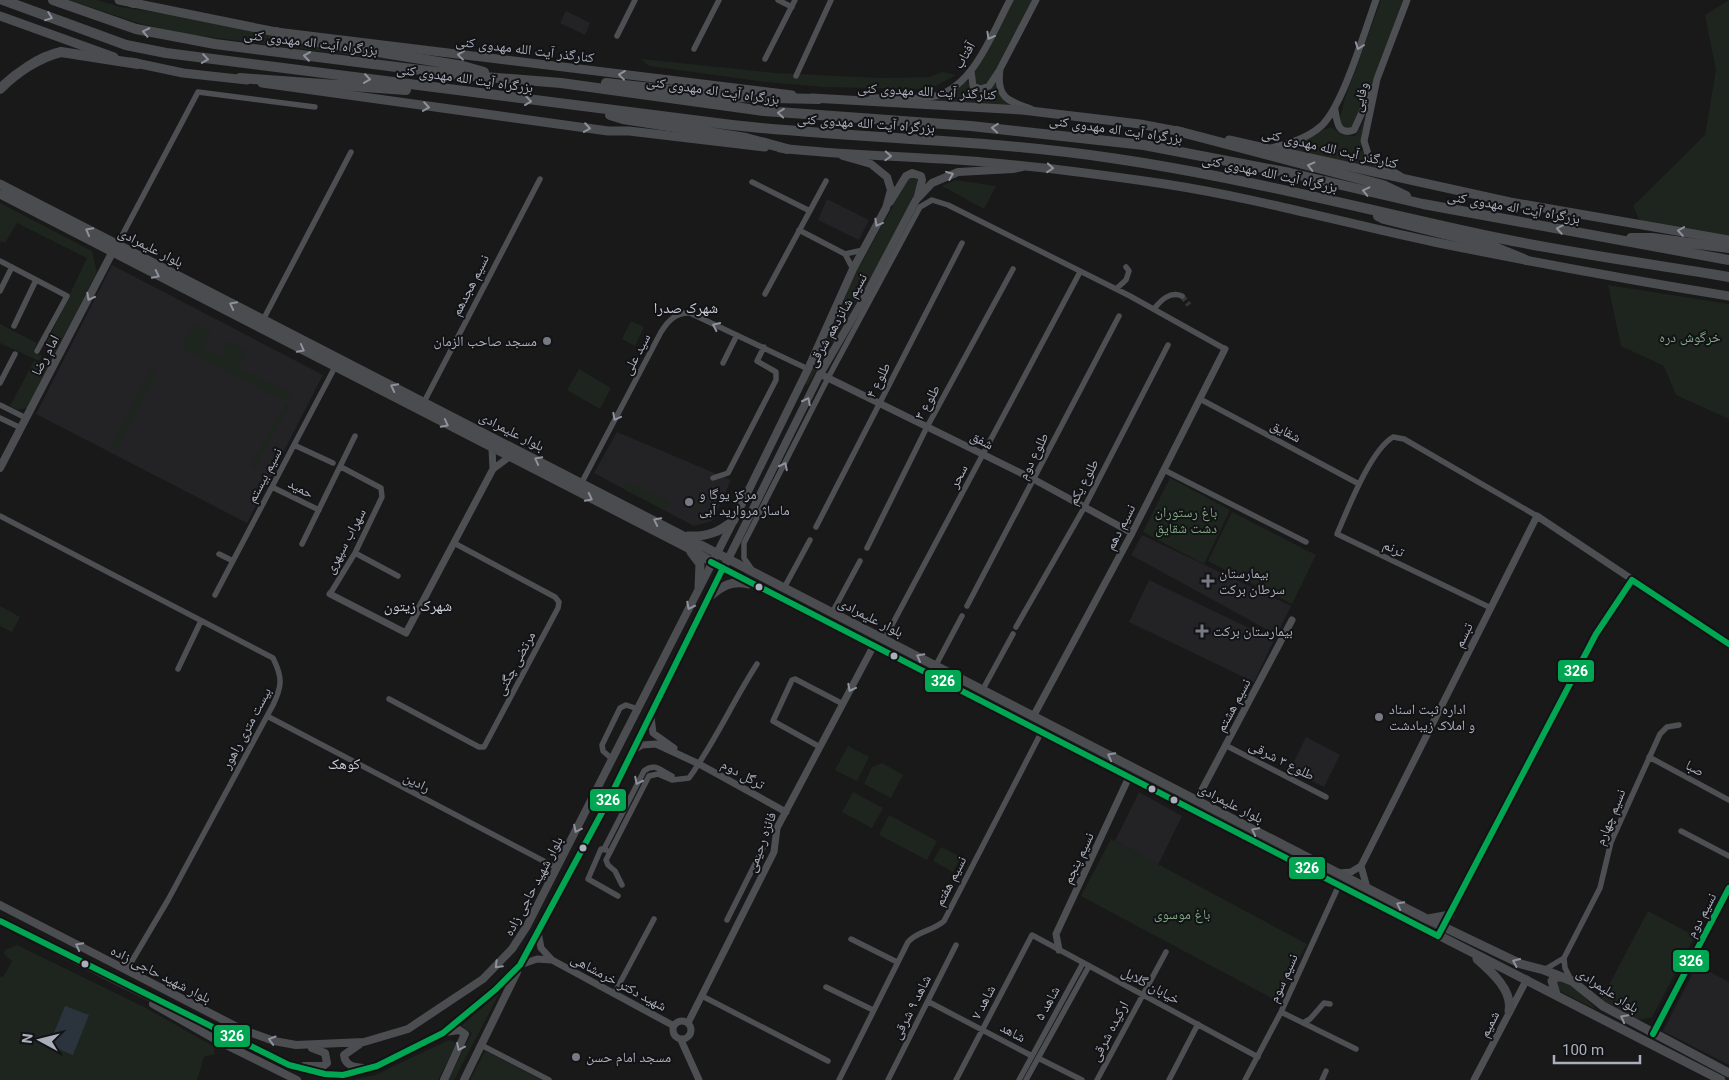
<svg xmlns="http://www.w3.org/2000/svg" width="1729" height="1080" viewBox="0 0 1729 1080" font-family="Roboto,'Noto Naskh Arabic',sans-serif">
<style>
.built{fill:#232326}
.green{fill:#1d251e}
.water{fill:#2b343d}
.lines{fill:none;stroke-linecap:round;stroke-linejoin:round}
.minor-tunnel{stroke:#36373a;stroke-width:5.5;stroke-dasharray:5.5 3;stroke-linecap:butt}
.minor{stroke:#4d4f53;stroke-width:5.5}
.tertiary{stroke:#4d4f53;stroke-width:7}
.secondary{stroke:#4c4d51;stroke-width:8}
.primary{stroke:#4b4c4f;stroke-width:9}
.trunk{stroke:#4b4c4f;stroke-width:10}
.bus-1-casing{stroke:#131316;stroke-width:10}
.bus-1{stroke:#00a651;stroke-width:6}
.oneway{stroke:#8e919b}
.oneway2{stroke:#8e929c}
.poi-dot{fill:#777a83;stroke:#131316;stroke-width:2}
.bus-dot{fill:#aaafbc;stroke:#131316;stroke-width:2}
.labels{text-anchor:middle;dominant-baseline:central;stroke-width:4;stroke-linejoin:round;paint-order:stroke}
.street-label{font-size:14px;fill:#aaafbc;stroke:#131316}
.park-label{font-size:14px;fill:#7fa883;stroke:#131316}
.poi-label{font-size:14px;fill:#aaafbc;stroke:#131316;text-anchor:start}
.neighbourhood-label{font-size:15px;fill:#cbced7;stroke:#131316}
.line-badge{stroke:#131316;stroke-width:2}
.badge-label{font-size:14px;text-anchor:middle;font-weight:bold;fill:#fff}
</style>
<rect width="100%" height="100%" fill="#19191a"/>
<path class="built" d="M566,11l24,12 -5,12 -25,-12z
M827,199l42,21 -10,20 -41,-20z
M112,265l211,110 -76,148 -211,-109z
M617,432l114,48 -19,41 -18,5 -100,-53z
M1142,535l149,71 -14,29 -146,-80z
M1149,580l125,60 -20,42 -125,-60z
M1306,737l34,18 -16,32 -34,-17z
M1139,792l43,24 -24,49 -43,-24z
M1697,965l32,17v83l-66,-34z"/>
<path class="green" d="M69,0h28l24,7 59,9 248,49 -243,-31 -47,-11z
M1012,0h22l-41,77 -6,7 -10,2 -5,-8 1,-5z
M1381,0h22l-37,104 -14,24h-8l-4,-5v-6l5,-19z
M1729,0v237l-89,-16 -7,-15 72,-71 11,-65 -11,-55z
M641,59l135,14 105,5 49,-1 12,-5 14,3 -24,13 -7,1 -102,-2 -58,-5 -116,-16z
M997,79l18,26 -92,-5 23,-3 21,-17 7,11 11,1z
M1370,103c-2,37 -28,39 16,68l-107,-24 52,-20 12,8 12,1 6,-8z
M909,177l8,2 1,6 -4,12 -42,78 -64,110 -3,-1 48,-106z
M955,180l41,6 -12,23 -42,-23z
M0,203l92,48 5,21 -70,136 -9,2 -8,-4 24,-45 12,4 7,-13 -8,-6 42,-88 -70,-35 -12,20 -4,-2 -1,2z
M1608,285l121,19v115l-53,-24 -12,-29 -43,-20z
M631,321l13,6 -9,19 -13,-7z
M194,323l16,9 -7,16 17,9 8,-15 18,8 -8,18 54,26v2l-4,3 -10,-1 -96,-50z
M0,324l37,19 -4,9 9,4 -3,5 -39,-18z
M579,369l32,19 -11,21 -33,-19z
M151,370l5,2 -40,78 -5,-2 4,-11z
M286,404l3,2 -35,63 -4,-2z
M1170,478l60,32 -26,54 -61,-32z
M628,483l41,19 -3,9 -43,-22z
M1232,512l84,43 -24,49 -84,-43z
M744,572l686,352 -1,3 -686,-352z
M0,606l20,11 -8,15 -12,-6z
M848,746l21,11 -12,24 -22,-11z
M882,763l21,12 -12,23 -27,-14 8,-17z
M853,792l30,16 -11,20 -30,-16z
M889,815l48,26 -10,19 -48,-25z
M1111,839l196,105 -30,57 -196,-105z
M941,847l20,10 -8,15 -20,-11z
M1648,911l47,25 -43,81 -13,3 -38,-20z
M17,945l129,63 67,38 2,8 -11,3 -7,23h-197v-103l4,-1 8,-15 -8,-7 1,-4z
M1567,979l30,31 -41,-21 -1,-8z
M500,992l-46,88h-6l24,-47 -11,-7z
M449,1040l8,3 -19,37h-85l22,-5z
M485,1051l57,29h-72z"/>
<path class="water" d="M65,1006l24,9 -16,40 -24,-10z"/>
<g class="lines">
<path class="minor-tunnel" d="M1182,296l7,9"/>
<path class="minor" d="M778,0l14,7
M617,36l18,-36
M694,49l25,-49
M765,59l30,-59
M796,76l35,-76
M752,182l58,29
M799,230l46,24 8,15
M117,245l81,-153 117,15
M845,254l18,-4
M0,261l67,35 -30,55
M1116,289l10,-9 3,-9 -3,-4
M0,291l12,-24
M765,294l61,-113
M1154,309c7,-9 16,-18 28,-13
M263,320l88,-168
M14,326l22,-46
M723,363l14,-28
M0,383l15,-29
M1200,399l159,85
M424,402l116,-223
M0,405l26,13
M0,418l21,10
M294,445l39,18
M1164,470l142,72
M713,478l15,-5 48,-93v-8l-19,-11 7,-14
M582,482l79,-150c7,-11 15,-20 29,-19l118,56
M272,487l47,23
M0,516l273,142c10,20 9,28 0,47l-105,195 -42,71
M816,527l146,-284
M302,544l53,-108
M867,548l60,-121 86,-158
M355,553l43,23
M219,554l14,7
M753,571l-9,-13v-15l84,-165 92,-171 12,-7 16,5 182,91 95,53
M784,588l26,-48
M330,594l25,-41 27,-56 -1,-9 -40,-21
M215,595l120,-228
M967,606l152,-290
M1491,608l-154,-74c11,-25 33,-83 56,-97l11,2 133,77
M832,613l28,-52
M1016,627l68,-119 84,-163
M885,638l195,-366
M936,665l26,-49
M178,669l23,-48
M983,689l30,-55
M389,699l90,48h5l74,-139 1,-6 -4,-5 -101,-54
M267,716l290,152
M1225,745l101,52
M820,747l-47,-26 19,-41 3,-1 48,25
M1649,757l80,43
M612,759l-9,-8 -1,-6 18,-37 6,-3 12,4
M1681,831l48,25
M604,849l40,-78c11,-9 17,0 28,5
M606,850l-5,-1 -13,30 30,17
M622,885l-7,-14 -7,-6 -2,-5 43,-84 9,-2 14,6 17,-2c26,-36 44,-77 68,-114
M727,920l36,-72
M851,939l46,23
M1564,958l1,10 6,12
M1544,970l20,-12 36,-70 11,-46 49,-108 7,-7 12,-2
M826,987l47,23
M614,994l40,-75
M702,996l126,65
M929,1002l103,54
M1281,1012l75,37
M1303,1023l7,-4 14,-16 6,1
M483,1046l66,34
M1038,1058l44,22
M839,1080l69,-138c9,-11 25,-11 36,-21l98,-190
M888,1080l68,-135
M956,1080l76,-145 226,122
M1019,1080l64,-117
M1026,1080l63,-114
M1097,1080l69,-128
M1169,1080l29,-56
M1245,1080l36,-68 58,-127
M1322,1080l4,-9"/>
<path class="tertiary" d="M971,71l2,15 8,3 8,-3 10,-15
M872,98c20,-1 39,2 58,-1 42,-5 62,-64 80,-97
M1031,109c-24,-8 -35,-12 -31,-40l36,-69
M1335,110c2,12 3,26 19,20l19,-42
M1271,148c18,-5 35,-9 49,-21 22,-18 45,-97 56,-127
M1401,176l-27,-15 -6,-7 -4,-13 13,-62 30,-79
M820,374l215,106 97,53
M492,449l1,20
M330,594l76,39 87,-164 16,-12
M1034,715l98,-182 93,-184
M651,717l2,16 21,15
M632,751l10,-6 14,-1 43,20 87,48
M1196,801l96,-181
M1361,866l6,22
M1339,873l12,-1 10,-6 176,-350 192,128
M538,932l3,16 11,12 122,66
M1438,936l158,-302 36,-54
M1059,950l-3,-16 73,-157
M520,965l17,-6 14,1
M673 1030a9 9 0 1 1 18 0a9 9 0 1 1-18 0Z
M688,1023l86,-171 3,-24 97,-183
M1653,1034l76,-146
M681,1040l18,40
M1474,1080l53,-101"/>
<path class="secondary" d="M890,202l16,-26 6,-3 9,3 1,4 -4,16
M0,468l112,-215
M0,905l241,124 33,12 22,4 68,-3 44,-13 75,-50 29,-30 15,-23 207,-406 74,-151 45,-100 33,-61 5,-18 -4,-13 -16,-13 -28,-8
M0,921l115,59 174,85 36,9 18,1 34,-9 66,-33 52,-43 25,-25 86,-160 214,-431 46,-79 50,-95 16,-17 26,-11 55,-3 9,-2
M153,1004l67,38 77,38
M360,1044l-16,11c1,11 10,12 19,13
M304,1066h19l4,-3 -2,-10 -13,-5
M444,1080l21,-46 -6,-4 -14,2
M464,1080l53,-108"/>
<path class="primary" d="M119,0l157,32 516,63
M0,16l114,41
M131,62l52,11 64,7
M262,83l346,48h21l136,16
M812,98l210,12 118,14 42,8
M1229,140l281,62 219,38
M780,148c67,8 135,8 203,14 61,5 121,13 182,22 91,14 179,39 269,58 98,20 196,38 295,54
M0,184l1425,734 96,46 23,6 28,11 31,25 126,67
M0,194l688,354 42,24 991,508
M688,536c19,1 32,-4 46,-16
M691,552l9,12 -1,23
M709,597c13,-11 22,-17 40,-13
M1428,919l22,-4
M1477,959c15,13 36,32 32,52
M1556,994l-4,-13 4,-4h6"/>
<path class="trunk" d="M3,0l123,45 40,8 566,72c126,14 253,14 379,33 124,18 245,49 368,76 82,18 167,29 250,43
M53,0l83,29 79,15 245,31 101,8 203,28 207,15 173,19 146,28 133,31 306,56
M126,0l8,3
M276,32l30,8 157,26 21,6
M240,78l166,12
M606,83l127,14 86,2
M0,89c16,-16 39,-32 61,-37l77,12
M610,115l13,4 123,19 41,11
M1177,131l206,54 23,11
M1378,216l6,3 108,27 34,14
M1631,238h21l77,10"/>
<defs>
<path id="bus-1" d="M711,562l727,374 158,-302 36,-54 97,64
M0,921l289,144 36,9 18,1 34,-9 66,-33 52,-43 25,-25 86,-160 117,-237
M1653,1034l76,-146"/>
</defs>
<use href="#bus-1" class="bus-1-casing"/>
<use href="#bus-1" class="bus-1"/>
</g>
<defs><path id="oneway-chevron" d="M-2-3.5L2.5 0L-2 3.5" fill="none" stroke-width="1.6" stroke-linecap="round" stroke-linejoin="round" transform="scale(1.25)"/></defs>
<g class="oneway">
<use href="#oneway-chevron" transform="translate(49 17) rotate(21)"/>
<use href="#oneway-chevron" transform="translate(146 32) rotate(-168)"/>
<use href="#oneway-chevron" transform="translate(461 55) rotate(-173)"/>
<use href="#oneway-chevron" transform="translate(307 56) rotate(-172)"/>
<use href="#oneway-chevron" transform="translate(205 59) rotate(8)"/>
<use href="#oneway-chevron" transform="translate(622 75) rotate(-173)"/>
<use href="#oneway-chevron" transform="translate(367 79) rotate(8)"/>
<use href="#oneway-chevron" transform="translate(528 101) rotate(7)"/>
<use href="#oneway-chevron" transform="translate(426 107) rotate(8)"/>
<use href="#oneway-chevron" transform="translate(781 113) rotate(-175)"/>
<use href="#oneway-chevron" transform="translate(587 128) rotate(8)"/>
<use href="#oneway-chevron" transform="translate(995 128) rotate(-175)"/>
<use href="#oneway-chevron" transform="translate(888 156) rotate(3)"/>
<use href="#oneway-chevron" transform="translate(1311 166) rotate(-166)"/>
<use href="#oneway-chevron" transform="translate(1050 168) rotate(5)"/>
<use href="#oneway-chevron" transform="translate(1366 191) rotate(-167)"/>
<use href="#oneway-chevron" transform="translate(1560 229) rotate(-170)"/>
<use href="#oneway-chevron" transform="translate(89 231) rotate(-152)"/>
<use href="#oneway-chevron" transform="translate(1681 231) rotate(-171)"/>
<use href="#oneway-chevron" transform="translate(156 275) rotate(26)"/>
<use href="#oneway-chevron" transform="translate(233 305) rotate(-153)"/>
<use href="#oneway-chevron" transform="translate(301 349) rotate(28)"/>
<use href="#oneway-chevron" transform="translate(394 387) rotate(-153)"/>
<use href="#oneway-chevron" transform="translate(445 424) rotate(28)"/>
<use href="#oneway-chevron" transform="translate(538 460) rotate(-153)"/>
<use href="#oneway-chevron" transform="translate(589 498) rotate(27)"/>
<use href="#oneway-chevron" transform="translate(657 521) rotate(-153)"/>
<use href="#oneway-chevron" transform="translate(920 657) rotate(-152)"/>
<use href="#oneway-chevron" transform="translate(1111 756) rotate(-152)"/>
<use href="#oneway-chevron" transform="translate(1255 831) rotate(-153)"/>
<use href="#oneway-chevron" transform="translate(1400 905) rotate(-153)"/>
<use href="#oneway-chevron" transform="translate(1516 962) rotate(-156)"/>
<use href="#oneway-chevron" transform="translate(1624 1018) rotate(-152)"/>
</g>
<g class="oneway2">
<use href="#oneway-chevron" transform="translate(990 36) rotate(119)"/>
<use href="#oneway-chevron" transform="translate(1359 46) rotate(110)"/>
<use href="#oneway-chevron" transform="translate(950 175) rotate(-22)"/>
<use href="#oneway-chevron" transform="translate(878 223) rotate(119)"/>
<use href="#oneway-chevron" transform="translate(90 297) rotate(118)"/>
<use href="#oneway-chevron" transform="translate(716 326) rotate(-155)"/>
<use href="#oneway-chevron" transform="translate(807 401) rotate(-63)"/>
<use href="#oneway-chevron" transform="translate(616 417) rotate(118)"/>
<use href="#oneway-chevron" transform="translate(784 466) rotate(-63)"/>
<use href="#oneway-chevron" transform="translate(690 606) rotate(117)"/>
<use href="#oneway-chevron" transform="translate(851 688) rotate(118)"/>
<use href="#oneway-chevron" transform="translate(638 781) rotate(117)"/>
<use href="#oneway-chevron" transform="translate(577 829) rotate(116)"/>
<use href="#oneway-chevron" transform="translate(79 946) rotate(-152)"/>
<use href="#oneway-chevron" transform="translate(498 965) rotate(135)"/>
<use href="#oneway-chevron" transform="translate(272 1040) rotate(-164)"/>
<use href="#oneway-chevron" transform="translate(460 1047) rotate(115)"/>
</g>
<g class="poi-dot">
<circle cx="547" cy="341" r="5"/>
<circle cx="689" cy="502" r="5"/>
<path d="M1205.5 573.5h5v5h5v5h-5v5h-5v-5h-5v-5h5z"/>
<path d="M1199.5 623.5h5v5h5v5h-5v5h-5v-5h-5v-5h5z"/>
<circle cx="1379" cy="717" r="5"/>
<circle cx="576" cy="1057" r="5"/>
</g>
<g class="bus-dot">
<circle cx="759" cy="587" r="4.5"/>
<circle cx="894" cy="656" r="4.5"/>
<circle cx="1152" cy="789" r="4.5"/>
<circle cx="1174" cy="800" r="4.5"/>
<circle cx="583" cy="848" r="4.5"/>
<circle cx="85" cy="964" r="4.5"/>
</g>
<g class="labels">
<g class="street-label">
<text transform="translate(311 42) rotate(7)">بزرگراه آیت اله مهدوی کنی</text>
<text transform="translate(525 49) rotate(7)">کنارگذر آیت الله مهدوی کنی</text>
<text transform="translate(964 55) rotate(-59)">آفتاب</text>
<text transform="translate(465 78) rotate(8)">بزرگراه آیت الله مهدوی کنی</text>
<text transform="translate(713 90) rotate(8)">بزرگراه آیت اله مهدوی کنی</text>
<text transform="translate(927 91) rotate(3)">کنارگذر آیت الله مهدوی کنی</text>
<text transform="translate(1360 97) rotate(-77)">وفایی</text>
<text transform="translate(866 123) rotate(4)">بزرگراه آیت الله مهدوی کنی</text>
<text transform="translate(1116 129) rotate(8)">بزرگراه آیت اله مهدوی کنی</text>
<text transform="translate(1330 148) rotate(13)">کنارگذر آیت الله مهدوی کنی</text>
<text transform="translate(1270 173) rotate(12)">بزرگراه آیت الله مهدوی کنی</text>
<text transform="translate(1514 207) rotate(10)">بزرگراه آیت اله مهدوی کنی</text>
<text transform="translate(151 247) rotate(27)">بلوار علیمرادی</text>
<text transform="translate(470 285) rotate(-63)">نسیم هجدهم</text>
<text transform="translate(837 320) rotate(-60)">نسیم شانزدهم شرقی</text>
<text transform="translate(636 354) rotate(-62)">سید علی</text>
<text transform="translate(45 355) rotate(-62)">امام رضا</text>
<text transform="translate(878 380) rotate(-63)">طلوع ۴</text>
<text transform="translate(927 402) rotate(-61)">طلوع ۳</text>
<text transform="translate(512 431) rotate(27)">بلوار علیمرادی</text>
<text transform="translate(1286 431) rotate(28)">شقایق</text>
<text transform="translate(982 440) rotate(26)">شفق</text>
<text transform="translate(1033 456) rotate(-63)">طلوع دوم</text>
<text transform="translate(264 475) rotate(-62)">نسیم بیستم</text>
<text transform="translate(958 476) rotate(-62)">سحر</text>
<text transform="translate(1083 482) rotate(-62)">طلوع یکم</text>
<text transform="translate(301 488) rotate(27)">حمید</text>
<text transform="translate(1120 527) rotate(-63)">نسیم دهم</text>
<text transform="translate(345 541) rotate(-62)">سهراب سپهری</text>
<text transform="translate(1394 548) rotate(26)">ترنم</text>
<text transform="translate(871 617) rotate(27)">بلوار علیمرادی</text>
<text transform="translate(1463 635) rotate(-64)">تبسم</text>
<text transform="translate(515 663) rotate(-62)">مرتضی چگنی</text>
<text transform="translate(1233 705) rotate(-62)">نسیم هشتم</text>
<text transform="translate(246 728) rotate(-62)">بیست متری راهور</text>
<text transform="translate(1282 760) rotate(27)">طلوع ۳ شرقی</text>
<text transform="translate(1695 768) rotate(28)">صبا</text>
<text transform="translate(743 774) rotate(29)">ترگل دوم</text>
<text transform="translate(417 782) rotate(27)">رادین</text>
<text transform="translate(1231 803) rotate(27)">بلوار علیمرادی</text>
<text transform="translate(1610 817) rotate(-68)">نسیم چهارم</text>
<text transform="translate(761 842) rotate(-70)">فائزه رحیمی</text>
<text transform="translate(1078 858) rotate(-65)">نسیم پنجم</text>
<text transform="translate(950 881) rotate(-63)">نسیم هفتم</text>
<text transform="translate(533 886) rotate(-62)">بلوار شهید حاجی زاده</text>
<text transform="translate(1701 915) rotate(-62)">نسیم دوم</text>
<text transform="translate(161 974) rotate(27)">بلوار شهید حاجی زاده</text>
<text transform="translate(1283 978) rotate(-66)">نسیم سوم</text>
<text transform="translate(619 982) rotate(28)">شهید دکتر خرمشاهی</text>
<text transform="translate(1151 985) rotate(28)">خیابان گلایل</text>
<text transform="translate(1608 990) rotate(33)">بلوار علیمرادی</text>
<text transform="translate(983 1002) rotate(-62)">شاهد ۷</text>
<text transform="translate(1047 1003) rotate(-61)">شاهد ۵</text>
<text transform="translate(911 1007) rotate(-63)">شاهد ۹ شرقی</text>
<text transform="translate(1489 1024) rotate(-63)">شمیم</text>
<text transform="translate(1109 1031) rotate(-62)">ارکیده شرقی</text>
<text transform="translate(1013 1032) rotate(28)">شاهد</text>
</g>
<g class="park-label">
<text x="1690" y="337">خرگوش دره</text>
<text x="1186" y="512">باغ رستوران<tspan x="1186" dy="16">دشت شقایق</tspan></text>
<text x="1182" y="914">باغ موسوی</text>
</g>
<g class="poi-label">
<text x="537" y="341" text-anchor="end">مسجد صاحب الزمان</text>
<text x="699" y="494">مرکز یوگا و<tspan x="699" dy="16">ماساژ مروارید آبی</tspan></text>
<text x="1219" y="573">بیمارستان<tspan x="1219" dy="16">سرطان برکت</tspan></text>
<text x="1213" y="631">بیمارستان برکت</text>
<text x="1389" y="709">اداره ثبت اسناد<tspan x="1389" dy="16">و املاک زیبادشت</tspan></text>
<text x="586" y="1057">مسجد امام حسن</text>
</g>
<g class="neighbourhood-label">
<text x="686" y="308">شهرک صدرا</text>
<text x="418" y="606">شهرک زیتون</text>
<text x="344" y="764">کوهک</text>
</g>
</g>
<g class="line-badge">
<rect x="1557" y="659" width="38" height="24" rx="5" fill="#00a651"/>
<rect x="924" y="669" width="38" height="24" rx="5" fill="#00a651"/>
<rect x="589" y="788" width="38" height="24" rx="5" fill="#00a651"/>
<rect x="1288" y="856" width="38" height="24" rx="5" fill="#00a651"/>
<rect x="1672" y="949" width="38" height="24" rx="5" fill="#00a651"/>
<rect x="213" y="1024" width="38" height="24" rx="5" fill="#00a651"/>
</g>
<g class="badge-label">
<text x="1576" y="676">326</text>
<text x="943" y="686">326</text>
<text x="608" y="805">326</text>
<text x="1307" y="873">326</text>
<text x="1691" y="966">326</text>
<text x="232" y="1041">326</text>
</g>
<g transform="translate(40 1040) rotate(277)" stroke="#131316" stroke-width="4" paint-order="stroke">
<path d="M0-4L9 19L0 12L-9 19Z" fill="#aaafbc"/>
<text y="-8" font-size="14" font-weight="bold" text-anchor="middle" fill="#aaafbc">N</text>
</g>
<path d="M1554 1055v8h86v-8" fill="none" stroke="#aaafbc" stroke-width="2.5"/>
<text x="1562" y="1055" font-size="15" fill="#aaafbc" stroke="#131316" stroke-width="4" paint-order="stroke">100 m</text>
</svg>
